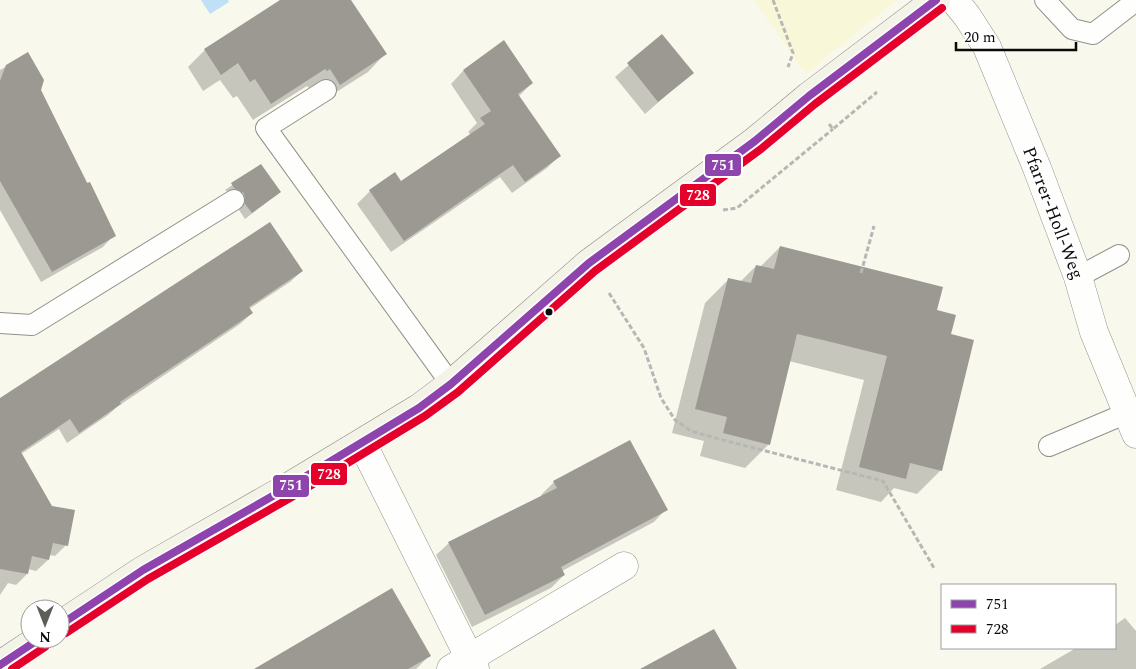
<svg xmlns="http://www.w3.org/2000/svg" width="1136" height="669" viewBox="0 0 1136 669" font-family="Spectral,serif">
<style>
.farmland{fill:#f8f7d7}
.water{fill:#c0e0f7}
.shadow{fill:#0003}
.building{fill:#9c9993}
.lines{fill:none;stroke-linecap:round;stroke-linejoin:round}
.lane-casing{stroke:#92918c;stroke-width:22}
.street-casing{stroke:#92918c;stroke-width:29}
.secondary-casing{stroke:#888883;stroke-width:29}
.path{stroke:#b7b7b5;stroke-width:3;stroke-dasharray:5 2.5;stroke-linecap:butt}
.lane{stroke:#fefefc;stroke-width:20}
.street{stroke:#fefefc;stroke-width:28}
.secondary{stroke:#f4f3e7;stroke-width:28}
.bus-1-casing{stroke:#fff;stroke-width:11}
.bus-2-casing{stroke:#fff;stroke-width:11}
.bus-1{stroke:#8e44ad;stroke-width:8}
.bus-2{stroke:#e4002b;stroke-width:8}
.bus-dot{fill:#0a0a0a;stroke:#fff;stroke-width:2}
.labels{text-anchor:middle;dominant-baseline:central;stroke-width:5;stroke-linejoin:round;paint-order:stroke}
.street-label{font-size:18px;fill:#0a0a0a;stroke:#fff}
.line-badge{stroke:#fff;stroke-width:2}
.badge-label{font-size:14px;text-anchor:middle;font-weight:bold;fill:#fff}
</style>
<rect width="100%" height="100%" fill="#f9f8ed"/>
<path class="farmland" d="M754,0h142l-90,74z"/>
<path class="water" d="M201,0h27l1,2 -19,12z"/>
<path class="shadow" d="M282,0h68l35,54 -17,18 -46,29 -10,-15 -3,2 -2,-2 -54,34 -16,-24 -4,2 -13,-18 -17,11 -15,-24 17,-17z
M662,36l30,37 -47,41 -30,-37z
M504,42l28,41 -14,14 42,58 -13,13 -35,25 -12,-16 -109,75 -34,-48 13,-13 24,-17 7,9 70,-48 -3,-3 9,-9 -26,-39 12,-13z
M28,54l12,36 74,145 -11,12 -62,35 -41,-72v-140z
M261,165l19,27 -35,27 -6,-9 -1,-10 -13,-10z
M780,247l156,64 13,23 -8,136 -24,24 -23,-6 -13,14 -45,-12 28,-110 -75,-19 -20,83 -24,24 -45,-12 4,-15 -32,-8 33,-130 24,-24 11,3 16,-16 4,1z
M302,271l-12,11 -41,27 3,4 -12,11 -123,83 -9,8 -41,28 -8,-14 -38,25 45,91 -11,11 -6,-1 -1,5 -12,11 -8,-2 -1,5 -11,11 -8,-2 -8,12v-195z
M554,482l112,27 -12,13 -92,49 2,4 -13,13 -79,39 -36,-72 13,-12 93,-46 -1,-2z
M1125,618l11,13v38h-96l36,-21h39v-23z
M429,656l-13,13h-160z"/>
<path class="building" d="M280,0h71l36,54 -47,31 -10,-16 -3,2 -2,-2 -54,35 -16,-25 -5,3 -12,-19 -17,12 -17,-26z
M662,34l32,39 -36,29 -31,-39z
M504,40l29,43 -15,11 43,62 -36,26 -12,-17 -109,76 -35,-51 26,-18 6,9 84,-57 -5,-6 11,-7 -28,-41z
M28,52l16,28 -3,10 46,93 3,-1 26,54 -64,36 -52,-91v-100l6,-16z
M261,164l20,28 -29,21 -7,-9 -1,-11 -10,-5 -3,-5z
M270,222l33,49 -54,36 4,6 -133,89 1,2 -42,29 -9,-14 -49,33 31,54 23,4 -7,36 -15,-3 -4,17 -17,-4 -4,18 -28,-5v-171z
M780,246l163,41 -6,23 19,5 -5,19 23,6 -32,131 -32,-8 -4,16 -47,-12 28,-111 -60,-15 -30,-7 -27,111 -47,-12 4,-16 -32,-8 33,-131 23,5 5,-18 18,4z
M630,440l38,70 -107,57 4,8 -80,40 -37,-73 109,-54 -4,-7z
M392,588l39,68 -23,13h-154z
M714,629l23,40h-97z"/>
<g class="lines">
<defs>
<path id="lane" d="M1045,0l27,29 21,5 43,-33
M326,90l-60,38 185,256
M1078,277l41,-22
M0,323l32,2 202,-125
M1049,446l78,-33"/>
<path id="street" d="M954,0l13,16 20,31 50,121 41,109 16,55 42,102
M362,443l113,226
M451,669l173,-103"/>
<path id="secondary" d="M60,625l83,-55 142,-81 134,-81 32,-24 138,-121 166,-122 54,-45 127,-96
M0,665l39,-26"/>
</defs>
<use href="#lane" class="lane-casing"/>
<use href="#street" class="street-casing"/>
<use href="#secondary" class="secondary-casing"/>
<path class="path" d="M773,0l20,53 -5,14
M829,124l4,5 44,-37
M723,210l14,-2 96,-79
M861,273l13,-47
M609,293l35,55 17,50 14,22 16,11 28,8 164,42 51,87"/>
<use href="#lane" class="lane"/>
<use href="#street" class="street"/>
<use href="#secondary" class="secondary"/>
<defs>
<path id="bus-1" d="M60,625l83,-55 142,-81 134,-81 32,-24 138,-121 166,-122 54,-45 127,-96
M0,665l39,-26"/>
<path id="bus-2" d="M66,633l82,-54 142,-81 135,-82 33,-24 137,-121 166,-122 54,-45 127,-96
M12,669l33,-22"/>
</defs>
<use href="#bus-1" class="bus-1-casing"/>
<use href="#bus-2" class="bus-2-casing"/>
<use href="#bus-1" class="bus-1"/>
<use href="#bus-2" class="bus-2"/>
</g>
<circle class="bus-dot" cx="549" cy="312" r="4.5"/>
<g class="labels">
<g class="street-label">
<text transform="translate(1053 213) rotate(69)">Pfarrer-Holl-Weg</text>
</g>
</g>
<g class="line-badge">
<rect x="704" y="153" width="38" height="24" rx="5" fill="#8e44ad"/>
<rect x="679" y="183" width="38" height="24" rx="5" fill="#e4002b"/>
<rect x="310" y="462" width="38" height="24" rx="5" fill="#e4002b"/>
<rect x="272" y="474" width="38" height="24" rx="5" fill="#8e44ad"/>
</g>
<g class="badge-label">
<text x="723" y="170">751</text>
<text x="698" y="200">728</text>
<text x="329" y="479">728</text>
<text x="291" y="490">751</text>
</g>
<rect x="941" y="584" width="175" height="65" fill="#ffffff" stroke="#9d9d9d"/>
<rect x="951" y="600" width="25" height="8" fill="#8e44ad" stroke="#9d9d9d"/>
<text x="986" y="609" font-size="15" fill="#0a0a0a">751</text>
<rect x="951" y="625" width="25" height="8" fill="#e4002b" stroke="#9d9d9d"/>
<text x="986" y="634" font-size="15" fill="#0a0a0a">728</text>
<g transform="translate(45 624) rotate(180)"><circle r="24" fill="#ffffff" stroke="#9d9d9d"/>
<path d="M0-4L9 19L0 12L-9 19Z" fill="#5e5d59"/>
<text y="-8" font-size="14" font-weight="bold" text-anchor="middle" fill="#0a0a0a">N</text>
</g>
<path d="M956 42v8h120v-8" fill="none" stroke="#0a0a0a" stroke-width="2.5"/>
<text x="964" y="42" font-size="15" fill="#0a0a0a" stroke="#ffffff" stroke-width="4" paint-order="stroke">20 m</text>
</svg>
